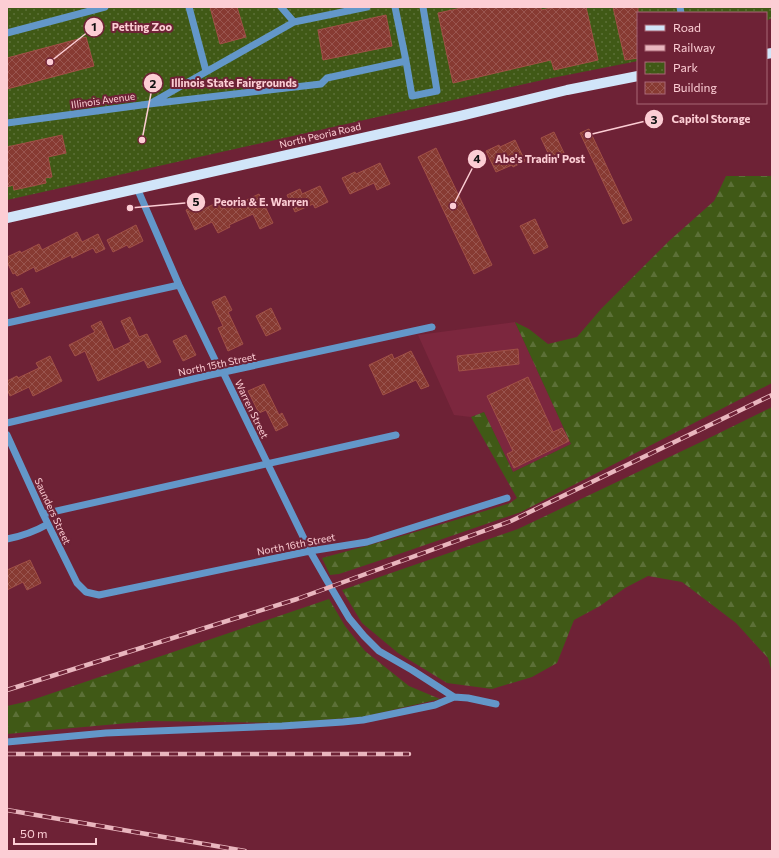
<svg xmlns="http://www.w3.org/2000/svg" width="779" height="858" viewBox="0 0 779 858" font-family="Commissioner,sans-serif">
<style>
.built{fill:#7c273e}
.forest{fill:url(#forest-firs)}
.park{fill:url(#park-dots)}
.building{fill:url(#building-cross-hatch);stroke:#a15147}
.lines{fill:none;stroke-linecap:round;stroke-linejoin:round}
.minor{stroke:#6397c9;stroke-width:7}
.major{stroke:#d1e5f9;stroke-width:10}
.rail-casing{stroke:#e9b6be;stroke-width:4.5}
.rail{stroke:#6e2236;stroke-width:3;stroke-dasharray:9;stroke-linecap:butt}
.labels{text-anchor:middle;dominant-baseline:central;stroke-width:4;stroke-linejoin:round;paint-order:stroke}
.street-label{font-size:10px;fill:#fccdd4;stroke:#6e2236}
.leader{fill:none;stroke:#fccdd4;stroke-width:1.5}
.callout-dot{fill:#fccdd4;stroke:#6e2236;stroke-width:1.5}
.mark-label{font-size:12px;text-anchor:middle;font-weight:bold;fill:#111}
.callout-label{font-size:11px;text-anchor:middle;font-weight:bold;fill:#fccdd4;stroke:#6e2236;stroke-width:4;stroke-linejoin:round;paint-order:stroke}
</style>
<defs>
<pattern id="forest-firs" width="22" height="20" patternUnits="userSpaceOnUse"><rect width="22" height="20" fill="#405916"/><path d="M5 1l3.5 6h-7zM16 11l3.5 6h-7z" fill="#5c7037"/></pattern>
<pattern id="park-dots" width="8" height="8" patternUnits="userSpaceOnUse"><rect width="8" height="8" fill="#405916"/><path d="M2 2h.1M6 6h.1" fill="none" stroke="#5c7037" stroke-width="1.8" stroke-linecap="round"/></pattern>
<pattern id="building-cross-hatch" width="8" height="8" patternUnits="userSpaceOnUse"><rect width="8" height="8" fill="#873a32"/><path d="M0 0l8 8M0 8l8-8" fill="none" stroke="#99554f"/></pattern>
</defs>
<rect width="100%" height="100%" fill="#6e2236"/>
<path class="built" d="M515,322l56,122 -58,28 -29,-60 -13,5 -17,-2 -36,-80z"/>
<path class="forest" d="M726,176h46v207l-251,129 -125,43 -57,19 -9,1 -8,-17c63,-17 126,-35 188,-55l7,-5 -46,-81 13,-5 29,60 58,-28 -56,-122 14,7 19,15 29,-7 24,-28 68,-68 45,-40z
M772,407v266l-4,-15 -32,-35 -54,-41 -34,-6 -23,12 -25,18 -26,14 -17,43 -25,14 -40,12 -45,-6 -49,-30 -36,-30 -20,-33 176,-61 185,-88z
M329,599l16,27 20,25 44,35 31,13 -78,18 -81,6 -131,-2 -143,13v-28l22,-5z"/>
<path class="park" d="M7,7h765v11l-6,3v-8h-128v48l-91,18 -540,121z"/>
<path class="building" d="M210,7h27l9,30 -26,7z
M466,7h75v3l15,-3h30l12,53 -44,10 -3,-10 -98,23 -15,-70z
M613,7h25v51l-13,2z
M386,15l6,31 -69,14 -5,-30z
M86,37l8,29 -87,23v-31z
M589,129l43,91 -9,4 -43,-91z
M554,132l10,21 -13,6 -10,-21z
M62,135l4,18 -18,4 4,20 -7,1 1,5 -32,7 -1,-5 -6,2v-40z
M515,140l10,21 -12,6 -1,-2 -16,7 -10,-21 13,-6 1,2z
M436,148l56,117 -18,9 -56,-117z
M380,163l10,21 -13,6 -3,-7 -24,11 -8,-16 13,-6 1,2z
M320,186l8,16 -13,6 -2,-4 -18,8 -8,-17 13,-6 2,5z
M259,194l14,29 -13,6 -7,-15 -24,11 1,2 -12,6 -6,-11 -17,8 -9,-20 12,-6 4,6 16,-8 3,7 16,-8 1,3z
M535,219l13,28 -14,7 -14,-28z
M136,225l7,16 -14,7 -2,-3 -14,7 -6,-12z
M77,232l5,10 16,-8 7,15 -9,4 -3,-5 -21,10 -1,-3 -35,17 -2,-5 -17,9 -2,-3 -2,1 -6,-12v-5l13,-6 1,2 18,-9 3,6z
M22,288l8,15 -11,5 -8,-15z
M225,296l7,14 -4,2 15,32 -15,7 -10,-23 5,-2 -11,-24z
M271,308l10,21 -15,7 -10,-20z
M130,317l9,20 8,-3 14,28 -13,6 -4,-8 -46,21 -13,-30 -10,5 -6,-11 26,-13 -4,-6 10,-5 13,29 17,-8 -10,-21z
M186,335l10,20 -13,6 -10,-20z
M518,349l1,15 -60,7 -2,-15z
M411,351l18,35 -8,3 -5,-9 -33,15 -14,-30 23,-11 2,5z
M50,356l12,25 -29,15 -4,-9 -19,9 -3,-7v-8l10,-5 1,2 21,-10 -3,-5z
M528,377l25,55 9,-4 7,13 -55,27 -7,-14 6,-3 -26,-55z
M264,384l15,31 3,-2 6,12 -12,6 -10,-21 -7,3 -11,-22z
M30,560l11,23 -14,7 -4,-8 -16,8v-20z"/>
<g class="lines">
<path class="minor" d="M189,7l17,64
M680,7l1,6
M294,22l73,-15
M7,33l98,-26
M406,61l6,35 25,-5 -14,-84
M153,102l141,-80 -13,-15
M7,123l142,-19 172,-20 6,-6 79,-17 -11,-54
M137,188l42,97 38,79 6,8 87,179 16,28 23,39 15,18 15,15 33,19 42,27 14,1 28,6
M7,323l172,-38
M7,423l203,-48 222,-48
M7,435l36,79 34,69 9,9 13,3 211,-44 57,-9 140,-44
M43,514l353,-79
M7,539c16,-3 27,-7 41,-15
M7,742l99,-9 176,-7 61,-4 20,-2 72,-15 19,-8"/>
<path class="major" d="M766,54l6,-1
M7,218l453,-102 107,-26 71,-14"/>
<defs>
<path id="rail" d="M7,690l290,-91 214,-78 261,-126
M7,754h402
M7,810l238,41"/>
</defs>
<use href="#rail" class="rail-casing"/>
<use href="#rail" class="rail"/>
</g>
<g class="labels">
<g class="street-label">
<text transform="translate(103 100) rotate(-8)">Illinois Avenue</text>
<text transform="translate(320 135) rotate(-13)">North Peoria Road</text>
<text transform="translate(217 364) rotate(-12)">North 15th Street</text>
<text transform="translate(252 409) rotate(64)">Warren Street</text>
<text transform="translate(53 511) rotate(65)">Saunders Street</text>
<text transform="translate(296 544) rotate(-11)">North 16th Street</text>
</g>
</g>
<path class="leader" d="M50 62L94 27M142 140L153 83M588 135L654 119M453 206L477 159M130 208L196 202"/>
<g class="callout-dot">
<circle cx="50" cy="62" r="4"/>
<circle cx="142" cy="140" r="4"/>
<circle cx="588" cy="135" r="4"/>
<circle cx="453" cy="206" r="4"/>
<circle cx="130" cy="208" r="4"/>
<circle cx="94" cy="27" r="10"/>
<circle cx="153" cy="83" r="10"/>
<circle cx="654" cy="119" r="10"/>
<circle cx="477" cy="159" r="10"/>
<circle cx="196" cy="202" r="10"/>
</g>
<g class="mark-label">
<text x="94" y="31">1</text>
<text x="153" y="88">2</text>
<text x="654" y="124">3</text>
<text x="477" y="163">4</text>
<text x="196" y="206">5</text>
</g>
<g class="callout-label">
<text x="142" y="31">Petting Zoo</text>
<text x="234" y="87">Illinois State Fairgrounds</text>
<text x="711" y="123">Capitol Storage</text>
<text x="540" y="163">Abe's Tradin' Post</text>
<text x="261" y="206">Peoria &amp; E. Warren</text>
</g>
<rect width="779" height="858" fill="none" stroke="#fccdd4" stroke-width="16"/>
<rect x="637" y="12" width="130" height="92" fill="#6e2236" stroke="#a76675"/>
<rect x="645" y="25" width="20" height="6" fill="#d1e5f9" stroke="#a76675"/>
<text x="673" y="32" font-size="12" fill="#fccdd4">Road</text>
<rect x="645" y="45" width="20" height="6" fill="#e9b6be" stroke="#a76675"/>
<text x="673" y="52" font-size="12" fill="#fccdd4">Railway</text>
<rect x="645" y="62" width="20" height="12" fill="url(#park-dots)" stroke="#a76675"/>
<text x="673" y="72" font-size="12" fill="#fccdd4">Park</text>
<rect x="645" y="82" width="20" height="12" fill="url(#building-cross-hatch)" stroke="#a76675"/>
<text x="673" y="92" font-size="12" fill="#fccdd4">Building</text>
<path d="M14 838v6h82v-6" fill="none" stroke="#fccdd4" stroke-width="2"/>
<text x="20" y="838" font-size="12" fill="#fccdd4" stroke="#6e2236" stroke-width="3" paint-order="stroke">50 m</text>
</svg>
